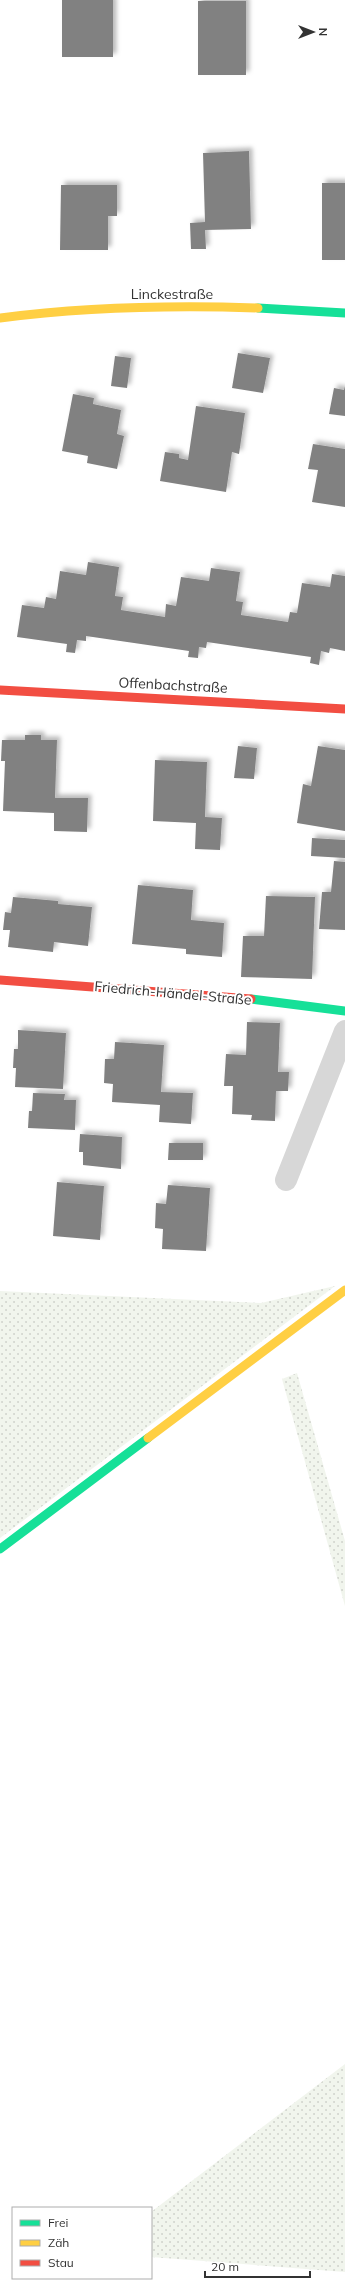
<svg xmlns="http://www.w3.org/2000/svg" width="345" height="2291" viewBox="0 0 345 2291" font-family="Mulish,sans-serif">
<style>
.grass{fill:url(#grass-dots)}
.building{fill:#818181;filter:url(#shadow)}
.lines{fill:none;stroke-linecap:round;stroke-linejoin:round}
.street{stroke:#d7d7d7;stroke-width:22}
.fast{stroke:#16e098;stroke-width:9}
.slow{stroke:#ffcf43;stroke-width:9}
.jam{stroke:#f24e42;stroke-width:9}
.labels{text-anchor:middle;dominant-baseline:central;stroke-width:4;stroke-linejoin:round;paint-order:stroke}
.street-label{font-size:14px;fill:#333;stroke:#fff}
</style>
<defs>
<pattern id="grass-dots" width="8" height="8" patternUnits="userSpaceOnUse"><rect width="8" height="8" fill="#f1f5ed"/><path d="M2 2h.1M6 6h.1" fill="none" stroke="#cfd2cc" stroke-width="1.8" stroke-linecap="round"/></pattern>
<filter id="shadow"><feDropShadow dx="3.5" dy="-3.5" stdDeviation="2" flood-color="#0004"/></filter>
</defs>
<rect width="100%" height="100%" fill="#fff"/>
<path class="grass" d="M335,1286l-335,252v-247l261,12z
M297,1373l48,168v65l-63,-227z
M345,2064v208l-194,-15v-45z"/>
<path class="building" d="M62,0h51v57h-51z
M198,1h48v74h-48z
M249,151l2,78 -46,1 1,19h-15l-1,-26 15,-1 -2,-69z
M322,183h23v77h-23z
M61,185h56v31h-9v34h-48z
M238,353l32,5 -7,35 -31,-5z
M115,356l16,2 -4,30 -16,-2z
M345,386v30l-16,-2 5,-26 10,2z
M73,394l21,4 -1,6 28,6 -4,24 7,2 -7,33 -30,-6 1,-7 -26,-5z
M196,406l49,7 -6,41 -7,-2 -6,40 -66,-11 5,-29 14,2v4l9,2z
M313,444l32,5v58l-33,-5 6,-32 -10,-1z
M88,562l31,5 -4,29 8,1 -2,13 44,7 1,-13 10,2 5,-29 28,4 2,-13 29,4 -4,29 7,1 -2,13 47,7 2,-10 7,1 5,-30 28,4 2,-13 13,2v75l-15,-3 -1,5 -8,-2 -2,14 -9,-2 1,-6 -104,-15 -1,6 -7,-1 -1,11 -10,-1 1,-6 -103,-15v5l-9,-1 -2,13 -9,-1 1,-8 -50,-7 5,-32 22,3 2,-11 10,2 4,-28 26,4z
M25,735h16v5h16l-2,58h33l-1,34 -33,-1v-18l-51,-2 2,-50h-4l1,-21h23z
M238,746l19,2 -3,31 -20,-1z
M318,746l27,4v81l-48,-8 6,-39 8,2z
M155,760l52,2 -2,55 17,1 -2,32 -25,-1 1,-26 -43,-2z
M312,838l33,2v18l-34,-2z
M334,861l11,1v68l-26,-1 3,-37h9z
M138,885l55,5 -2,30 33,3 -2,34 -36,-3v-5l-54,-5z
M266,896l49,1 -3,82 -71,-2 2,-41h21z
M13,897l45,4v3l34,3 -4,39 -34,-4 -1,10 -45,-5 2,-17h-7l2,-18 6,1z
M247,1022l33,1 -2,49h11l-1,19h-12l-1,30 -24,-1 1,-5 -20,-1 1,-28h-9l2,-32 20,1z
M18,1030l48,3 -3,56 -48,-2 1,-19h-3l1,-19h4z
M115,1042l49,3 -3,47 32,1 -2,31 -32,-2 1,-17 -48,-3 1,-18 -9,-1 1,-24h9z
M33,1093l32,1 -1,6h12l-1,30 -47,-2 1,-17h3z
M80,1134l42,3 -1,32 -38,-4v-13h-4z
M169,1143h34v17h-35z
M57,1182l47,4 -4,54 -47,-4z
M168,1185l42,3 -4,63 -44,-2 1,-20 -8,-1 1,-25 10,1z"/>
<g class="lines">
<path class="street" d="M286,1180l59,-149"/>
<path class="fast" d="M258,308l87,5
M251,999l94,12
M0,1549l148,-111"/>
<path class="slow" d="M0,318c86,-11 171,-13 258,-10
M148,1438l197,-148"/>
<path class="jam" d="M0,690l345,19
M0,980l251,19"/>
</g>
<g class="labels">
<g class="street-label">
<text x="172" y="294">Linckestraße</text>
<text transform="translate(173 685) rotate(3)">Offenbachstraße</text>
<text transform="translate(173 993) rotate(5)">Friedrich-Händel-Straße</text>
</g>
</g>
<rect x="12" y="2207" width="140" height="72" fill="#ffffff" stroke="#adadad"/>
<rect x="20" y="2220" width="20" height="6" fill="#16e098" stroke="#adadad"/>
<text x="48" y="2227" font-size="12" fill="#333333">Frei</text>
<rect x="20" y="2240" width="20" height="6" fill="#ffcf43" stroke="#adadad"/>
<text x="48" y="2247" font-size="12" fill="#333333">Zäh</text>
<rect x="20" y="2260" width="20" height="6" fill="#f24e42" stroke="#adadad"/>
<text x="48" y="2267" font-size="12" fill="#333333">Stau</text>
<g transform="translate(313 32) rotate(90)" stroke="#ffffff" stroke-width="3" paint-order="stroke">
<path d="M0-3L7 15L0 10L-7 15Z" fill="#333333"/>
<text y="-6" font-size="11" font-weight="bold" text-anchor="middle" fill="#333333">N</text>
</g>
<path d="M205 2271v6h105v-6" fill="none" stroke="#333333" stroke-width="2"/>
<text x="211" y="2271" font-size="12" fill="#333333" stroke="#ffffff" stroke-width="3" paint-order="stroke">20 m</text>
</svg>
